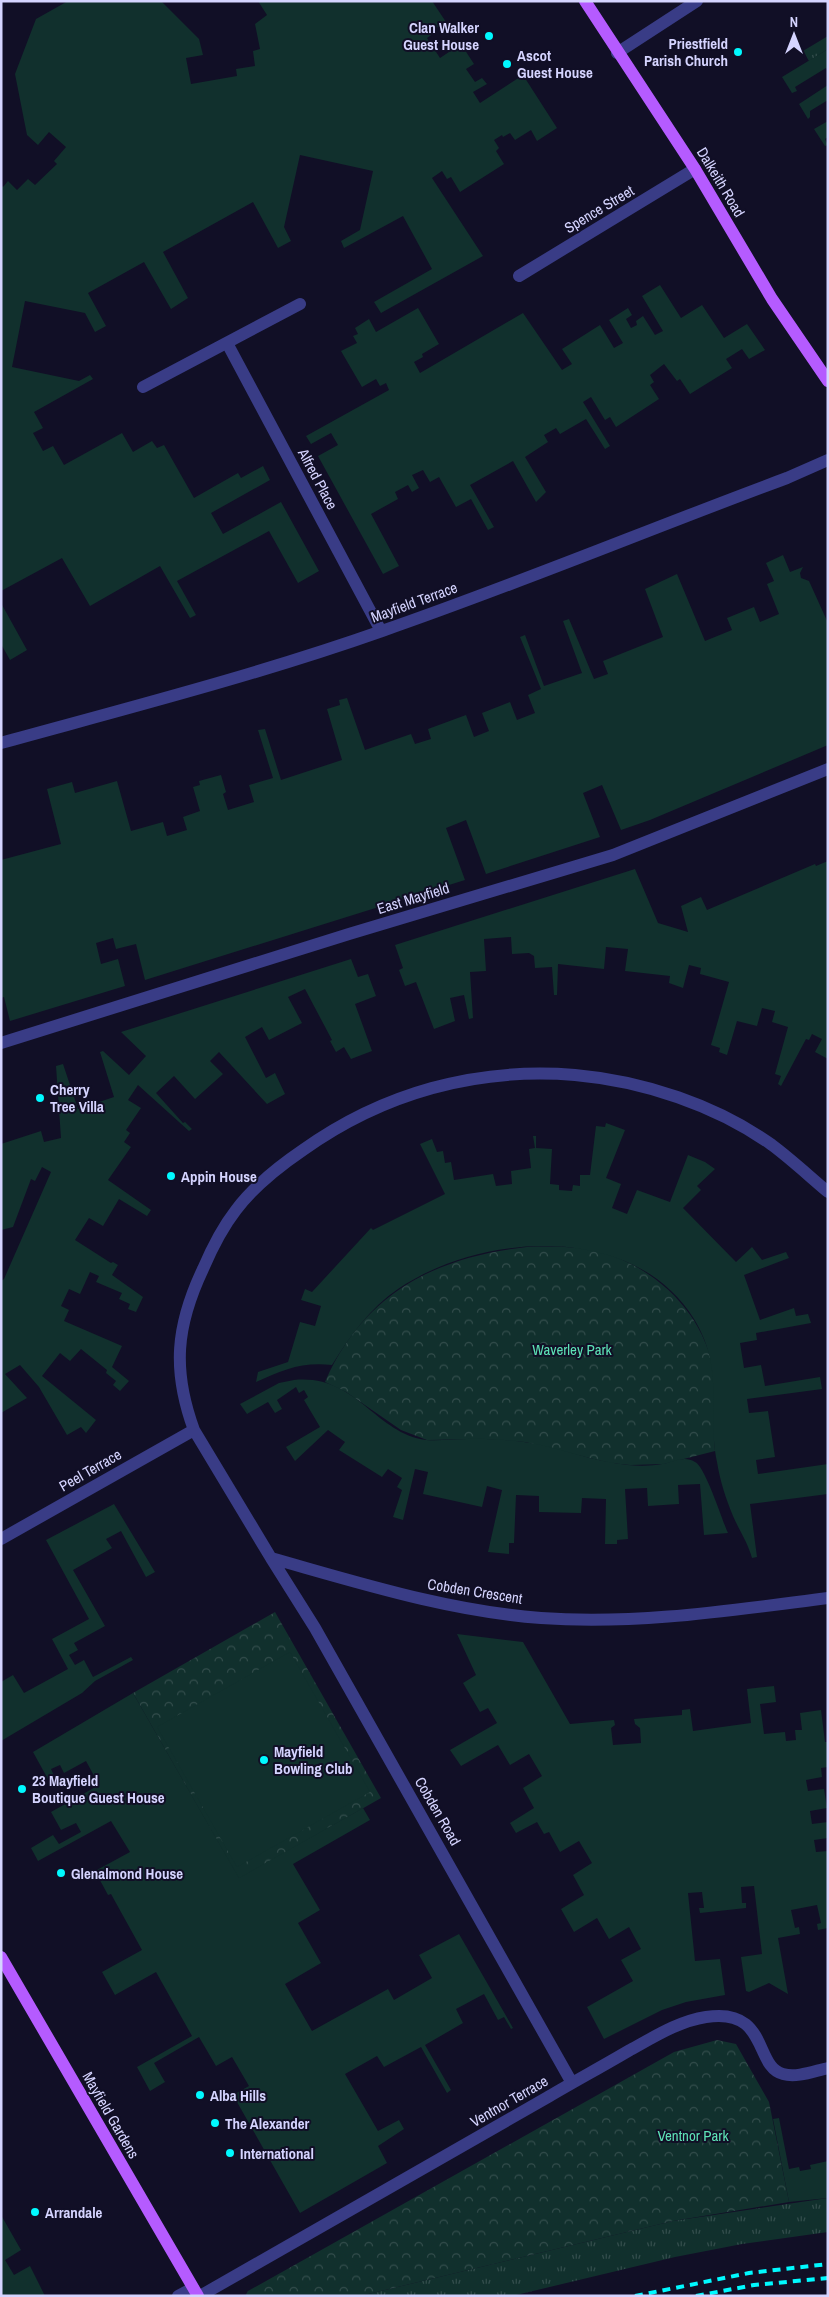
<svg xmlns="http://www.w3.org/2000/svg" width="829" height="2297" viewBox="0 0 829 2297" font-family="'Archivo Narrow',sans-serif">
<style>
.grass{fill:url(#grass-tufts)}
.park{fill:url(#park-crowns)}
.garden{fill:#11302d}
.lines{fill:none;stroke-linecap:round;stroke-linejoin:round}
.minor{stroke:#393c86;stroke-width:12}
.major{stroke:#b55bff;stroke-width:12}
.rail{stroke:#00f9ff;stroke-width:4;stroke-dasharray:8 6;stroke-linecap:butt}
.poi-dot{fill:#00f9ff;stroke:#110f26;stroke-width:2}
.labels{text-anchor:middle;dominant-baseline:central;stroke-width:4;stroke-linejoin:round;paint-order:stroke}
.poi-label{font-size:15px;font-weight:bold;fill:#d5d4ff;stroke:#110f26;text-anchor:start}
.street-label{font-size:15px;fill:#d5d4ff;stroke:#110f26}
.park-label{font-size:15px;fill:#5de2b6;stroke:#110f26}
</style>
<defs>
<pattern id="grass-tufts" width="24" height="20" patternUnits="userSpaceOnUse" patternTransform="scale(1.25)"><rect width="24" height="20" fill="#11302d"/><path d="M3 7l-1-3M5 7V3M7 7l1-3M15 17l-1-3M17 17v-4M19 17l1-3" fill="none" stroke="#334d4c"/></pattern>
<pattern id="park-crowns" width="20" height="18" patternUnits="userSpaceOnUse" patternTransform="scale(1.25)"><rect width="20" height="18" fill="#11302d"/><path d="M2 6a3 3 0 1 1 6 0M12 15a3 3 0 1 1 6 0" fill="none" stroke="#334d4c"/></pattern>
</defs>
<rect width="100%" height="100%" fill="#110f26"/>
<path class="grass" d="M828,36v13l-19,12 -6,-10z
M828,2198v34l-86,12 -67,13 -163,39h-152l313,-75z"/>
<path class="park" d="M527,1247c28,-1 59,-1 86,9 51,19 94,64 101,119 3,25 -2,51 1,76l-51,13 -34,1 -20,-2 -85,-21 -41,-3 -57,1 -26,-10 -55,-38 -21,-10c38,-88 110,-125 202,-135z
M275,1612l106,186 -142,81 -106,-186z
M717,2040l19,4 33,58 20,100 -116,19 -313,75h-115l3,-5 426,-239z"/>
<path class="garden" d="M68,1h93l38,38 4,16 -17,3 5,26 46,-8 -1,-7 19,-3 -2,-15 7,-2 -5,-25 12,-9 -9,-14h174l14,21 -13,8 1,3 -7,5 13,20 21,-14 13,20 -8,5 9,13 7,-4 5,6 -14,8 7,11 43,-28 34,53 -20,13 -6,-11 -16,10 -5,-7 -7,4 -1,-2 -8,5 5,8 -3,3 8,13 -44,28 -9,-15 -4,2 -5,-8 -10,7 51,78 -102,57 -7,-11 58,-33 -29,-53 -59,32 -3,-7 19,-11 13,-59 -73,-16 -16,72 7,14 -13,7 -25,-46 -90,50 25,46 -17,11 -27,-47 -56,31 18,33 -11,6 -10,-19 -60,-12 -13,66 67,14 11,-6 3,4 -59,33 9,16 -10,5 10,18 10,-5 11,19 58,-32 11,19 19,-11 5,7 7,-3 30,53 44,-25 3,5 22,-12 7,14 -59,33 12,21 58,-32 38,69 -21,12 -29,-52 -92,50 19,34 -6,3 -30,-52 -70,40 -28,-48 -61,33v-406l2,2 5,-6 9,9 11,-11 7,6 22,-21 -3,-3 12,-14 -17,-15 -11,13 -11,-10 -12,-61 21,-55z
M828,49v22l-2,-3 -31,19 2,4 -5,2 -10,-16z
M828,85v15l-18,11v6l-2,2 -9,-15z
M828,121v16l-3,2 3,6 -3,1 -11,-17z
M660,285l21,33 21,-13 22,33 23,-14 18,26 -16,9 -7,-10 -16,10 6,9 -42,26 -10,-15 -3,2 -13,-17 -14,11 4,7 -4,3 9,14 -43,28 -6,-10 -5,3 -14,-23 -8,5 27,44 -5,3 -19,-30 -26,15 -4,-6 -12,7 4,7 -23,15 21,35 -10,10 -23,-41 -43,24 24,42 -6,3 -17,-31 -15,8 -17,-30 -9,5 -7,-12 -11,5 7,13 -7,4 -4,-7 -13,7 3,7 -27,15 28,52 -16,8 -65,-118 20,-11 -7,-12 -20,11 -5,-8 83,-46 -3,-7 -6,3 -4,-7 -14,8 -21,-36 16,-8 -4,-7 5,-2 -3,-6 14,-9 7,13 42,-24 21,36 -17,10 1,3 -9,5 6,11 103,-60 39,57 10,-6 -10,-15 38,-24 14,23 9,-5 -14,-23 19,-12 4,7 -6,4 5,9 6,-3 -1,-4 7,-5 12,19 8,-4 -21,-35z
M783,555l7,17 13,-5 -3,6 1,5 8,3 19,42v122l-178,75 -29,10 -19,-45 -19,8 17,44 -114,37 -20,-54 -20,8 19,52 -320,100 -9,-36 -20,5 -3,-11 -17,5 5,21 17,-5 7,27 -115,35 -6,-24 -3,1v-138l60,-16 -14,-55 25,-7 3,11 42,-12 14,50 32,-9 4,14 20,-6 -4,-13 17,-6 -7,-24 7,-2 -1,-4 22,-6 5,17 -3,2 5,16 26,-8 -5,-17 24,-7 -15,-48 7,-1 16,51 61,-20 -15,-51 13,-4 -1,-5 8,-2 18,52 46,-16 4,10 16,-5 -3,-10 38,-14 8,22 15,-6 -7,-18 28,-11 7,18 18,-7 -7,-18 13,-6 -21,-52 5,-2 19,51 38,-13 -19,-52 6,-2 25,60 14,-5 -5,-13 60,-24 -18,-48 32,-15 28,67 27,-11 -5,-12 27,-11 6,15 19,-8 -12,-30 7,-3 -8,-18z
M1,603l26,47 -17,10 -9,-16z
M828,861v198l-13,-7 7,-13 -10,-5 -3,6 -3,-1 -25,47 -3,-2 3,-8 -6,-2 13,-47 -16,-5 3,-11 -13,-3 -5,18 -20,-5 -10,34 -8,-3 1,-4 -9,-3 18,-63 -29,-8 1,-6 -12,-3 -6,23 -14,-5 1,-7 -45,-5 3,-22 -22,-2 -2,22 -46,-5 -1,31h-3l-2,-28 -17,1 -1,-12 -5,-3 -17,1 -1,-17 -27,2 2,32 -16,1 3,46 -4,1 -5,-24 -14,3 5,23 -21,8 -18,-47 -11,4 -6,-16 4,-2 -8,-23 240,-76 23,54 30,9 -7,-26 20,-9 6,13 108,-46 1,2z
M351,959l7,18 10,-3 8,22 -21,8 17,47 -21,8 -7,-12 -8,5 -6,-11 2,-1 -27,-51 -17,8 14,26 -33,17 -7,-13 -17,10 21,41 9,-5 10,21 -18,10 -48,-52 -9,9 13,13 -28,25 -21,-23 -18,17 27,30 2,-1 7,7 -3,2 -51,-46 -10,15 13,8 -15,22 4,3 -6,9 7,5 -23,33 43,30 -4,6 -28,-17 -16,27 -14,-8 -14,22 36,23 2,-1 5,3 -6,10 31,22 -7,15 -8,-3 2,-5 -11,-5 3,-6 -26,-11 3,-6 -9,-4 -10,22 -11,-5 -8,17 8,4 -5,11 58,25 -10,21 17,14 -9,10 -7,-6 3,-4 -10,-8 1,-3 -26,-21 -11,12 -10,-8 -18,23 54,44 -10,13 -5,-6 -14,8 -28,-48 -19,-22 -15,9 22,24 -26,15v-132l3,-2 47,-107 -9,-5 -7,14 -4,-2 -18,48 -12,3v-86l40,-13 3,11 17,-4 -5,-72 7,-2 15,45 36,-12 -14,-45 3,-1 26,24 17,-19 -25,-24z
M606,1123l19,7 -19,48 15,6 -9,24 15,6 10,-24 33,12 18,-47 17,7 10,7 -18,17 4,4 -18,18 53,54 16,-15 10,13 24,-8 3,6 -45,17 16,45 34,-12 2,8 12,-2 3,9 -55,10 1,7 -17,3 4,25 17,-3 4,21 55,-9 2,12 -75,10 2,14 19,-2 7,46 -19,3 2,14 70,-10v30l-78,10 7,53 -5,1c-4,-15 -13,-28 -19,-42 -7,-17 -13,-35 -16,-54 -11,-53 9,-90 -23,-143 -60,-97 -212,-87 -296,-30 -28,19 -48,47 -66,76 -32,-3 -48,5 -76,17l2,-10 30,-10 12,-40 15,4 6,-20 -20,-6 4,-11 7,3 59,-64 2,2 72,-36 -25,-50 12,-5 5,13 6,-1 2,12 6,-1 3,18 39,-6 3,12 16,-2 -1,-13 20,-3 -2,-19 6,-1 -2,-12h3v12l16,1 -2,35 9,1v5l13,1 1,-6 7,1v-11h10l6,-49 9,1z
M294,1380c63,-6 80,53 132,60 13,1 28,-1 41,-1 19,-1 39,1 57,3 36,5 69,20 104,23 11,1 24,1 34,-1 12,-2 22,-9 33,-2 10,4 27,58 33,71l-24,2 -4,-51 -22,1 1,19 -31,2 -1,-18 -22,1 3,50 -11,1v4h-12l1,-45 -24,-1 -1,15 -42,-1v-16l-23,-1 -2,48h-5v11l-21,-2 14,-62 -15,-4 -5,21 -59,-13 5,-22 -13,-3 -12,51 -10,-3 9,-27 -5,-3 5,-9 -14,-9 -6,8 -43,-27 6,-8 -17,-12 -33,31 -9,-14 34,-20 -16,-27 4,-3 -4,-7 -5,3 -3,-6 -19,13 5,9 -7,4 -7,-11 -21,12 -7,-10 39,-21z
M114,1504l41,68 -9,5 -25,-46 -15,8 6,9 -39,22 32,56 -31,17 4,7 -9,5 6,10 9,-5 9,17 38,-20 2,3 -38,21 -13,12 -81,48v-59l12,-7 11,18 44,-24 -16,-30 37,-20 -43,-79z
M457,1634l66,8 47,82 44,-4 1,5 -4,3 2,17 28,-2 -1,-15 -5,-4 -1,-5 48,-4v-5l8,-1 3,22 58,-8 -4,-34 27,-3 2,16 -16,2 4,30 21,-2 1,9 10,-1 -1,-10h7l-2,-17 21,-3 4,32h3v25l-7,1 1,9 -16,3 2,11 16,-2 3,19 -17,3 2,13 16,-2v16l-14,2 2,12 12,-1v77l-10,2 -1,-6 4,-1 -4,-18 -26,5 4,18 4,-1 1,7 -22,4 10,56 -19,-11 -20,9 -3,-1 -5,-34 21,-3 -8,-68 -13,1 1,16h4v5l-46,5 -1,-5h5l-2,-16 -14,1 7,68 25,-2 5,36 -39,7 -24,8 -58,29 -17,-32 46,-26 -12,-21 20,-11 -12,-22 -20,12 -12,-21 -23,14 -13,-23 23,-14 -11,-20 19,-12 -13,-22 -19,11 -11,-20 -5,2 -7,-12 -21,11 -6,-10 24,-15 -11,-20 19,-12 -13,-22 -19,11 -12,-20 -37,21 -11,-16 47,-27 -9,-15 -8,4 -17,-29 13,-8z
M290,1652l80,140 -133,75 -80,-140z
M133,1693l106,185 124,-70 7,12 -77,44 27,46 -22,13 23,40 -36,21 27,47 76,-42 6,11 38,-22 -13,-23 40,-21 54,94 -2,1 -7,-12 -6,3 -14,-26 -28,15 7,14 -38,22 26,45 -4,3 -26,-46 -37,20 -7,-11 -32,18 33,57 21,-11 5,9 -26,17 9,17 -87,50 -67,-118 16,-9 -17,-29 -16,9 -17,-29 -45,26 11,19 -15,9 -13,-24 55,-31 -36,-64 -41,23 -13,-23 40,-22 -31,-56 -3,1 -13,-24 35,-19 -19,-31 -73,40 -7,-13 22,-13 6,9 22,-12 -5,-9 -15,7 -10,-18 48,-27 -13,-24 -22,12 -4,-8 -9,4 4,9 -6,3 -16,-29z
M779,2118l10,51 10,-2 1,4 11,-2 -1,-4 18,-4v37l-39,4 -16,-83z
M1,2215l20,35 -16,10 9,15 16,-9 15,30h-44z"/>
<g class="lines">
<path class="minor" d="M617,53l80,-52
M519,276l176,-107
M227,343l154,288
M143,387l157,-83
M1,743c127,-35 256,-68 381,-112 136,-47 270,-103 405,-153l41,-18
M1,1043l348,-109 264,-79 215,-86
M828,1192c-19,-16 -36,-32 -56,-47 -56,-40 -129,-64 -197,-70 -99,-8 -192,18 -272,75 -25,17 -49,36 -67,60 -14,18 -24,38 -33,59 -27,57 -31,101 -9,161l77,128c89,25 177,53 270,60 96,7 192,-8 287,-20
M1,1539l193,-109
M271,1558l44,70 257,455
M178,2296l15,-8
M200,2296c116,-67 232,-133 348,-199 27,-16 55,-31 82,-47 24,-13 49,-29 76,-33 63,-10 48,50 77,57 14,4 31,-3 45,-6"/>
<path class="major" d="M585,1l110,168 77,130 56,82
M1,1957l197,339"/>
<path class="rail" d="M635,2296l114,-23 79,-9
M696,2296l58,-11 74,-7"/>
</g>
<g class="poi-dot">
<circle cx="489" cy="36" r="5"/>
<circle cx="738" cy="52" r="5"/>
<circle cx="507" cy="64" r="5"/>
<circle cx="40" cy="1098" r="5"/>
<circle cx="171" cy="1176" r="5"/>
<circle cx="264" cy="1760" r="5"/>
<circle cx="22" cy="1789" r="5"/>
<circle cx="61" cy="1873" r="5"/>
<circle cx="200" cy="2095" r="5"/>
<circle cx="215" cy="2123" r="5"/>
<circle cx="230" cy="2153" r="5"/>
<circle cx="35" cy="2212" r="5"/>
</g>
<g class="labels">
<g class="poi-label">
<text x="479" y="27" text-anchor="end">Clan Walker<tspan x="479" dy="17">Guest House</tspan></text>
<text x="728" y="43" text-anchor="end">Priestfield<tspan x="728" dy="17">Parish Church</tspan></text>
<text x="517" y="55">Ascot<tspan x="517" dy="17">Guest House</tspan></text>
<text x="50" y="1089">Cherry<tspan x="50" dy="17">Tree Villa</tspan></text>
<text x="181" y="1176">Appin House</text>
<text x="274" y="1751">Mayfield<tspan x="274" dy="17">Bowling Club</tspan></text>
<text x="32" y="1780">23 Mayfield<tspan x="32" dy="17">Boutique Guest House</tspan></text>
<text x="71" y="1873">Glenalmond House</text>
<text x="210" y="2095">Alba Hills</text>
<text x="225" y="2123">The Alexander</text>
<text x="240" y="2153">International</text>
<text x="45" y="2212">Arrandale</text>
</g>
<g class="street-label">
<text transform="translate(721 182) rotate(59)">Dalkeith Road</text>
<text transform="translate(599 209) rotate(-31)">Spence Street</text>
<text transform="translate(318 479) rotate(62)">Alfred Place</text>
<text transform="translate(414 602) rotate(-20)">Mayfield Terrace</text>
<text transform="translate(413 898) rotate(-17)">East Mayfield</text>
<text transform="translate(90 1470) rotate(-30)">Peel Terrace</text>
<text transform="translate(475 1591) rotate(9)">Cobden Crescent</text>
<text transform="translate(438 1811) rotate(60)">Cobden Road</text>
<text transform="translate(509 2101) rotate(-30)">Ventnor Terrace</text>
<text transform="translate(111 2115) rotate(60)">Mayfield Gardens</text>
</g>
<g class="park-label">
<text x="572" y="1349">Waverley Park</text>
<text x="693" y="2135">Ventnor Park</text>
</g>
</g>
<rect width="829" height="2297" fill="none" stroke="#d5d4ff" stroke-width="5"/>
<g transform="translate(794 35)" stroke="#110f26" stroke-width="4" paint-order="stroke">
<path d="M0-4L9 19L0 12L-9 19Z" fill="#d5d4ff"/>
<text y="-8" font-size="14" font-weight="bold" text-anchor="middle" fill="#d5d4ff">N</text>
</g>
</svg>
